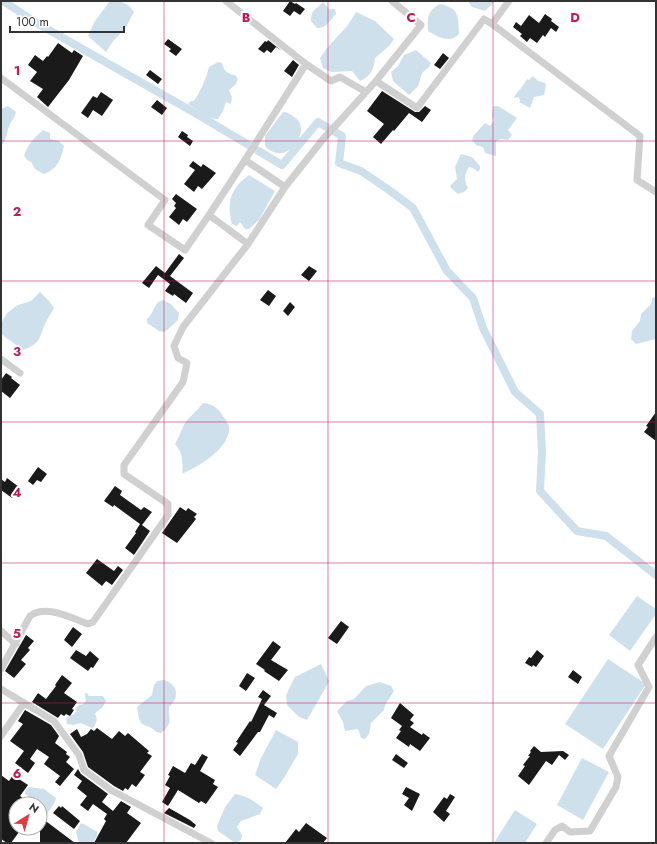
<svg xmlns="http://www.w3.org/2000/svg" width="657" height="844" viewBox="0 0 657 844" font-family="Jost,sans-serif">
<style>
.water{fill:#cfe0ed}
.lines{fill:none;stroke-linecap:round;stroke-linejoin:round}
.canal{stroke:#cfe0ed;stroke-width:8}
.building{fill:#1a1a1a}
.minor{stroke:#d0d0d0;stroke-width:7}
.grid{fill:none;stroke:#c2185b;stroke-width:1;stroke-opacity:0.55}
.grid-label{font-size:13px;text-anchor:middle;font-weight:bold;fill:#c2185b;stroke:#fff;stroke-width:4;stroke-linejoin:round;paint-order:stroke}
</style>
<rect width="100%" height="100%" fill="#fff"/>
<path class="water" d="M110,1c10,0 18,1 24,11l-9,17 -11,11 -8,12 -18,-16 7,-15z
M468,1h27l-10,10 -13,-4z
M323,2l6,7h6l1,5c-6,6 -9,14 -19,14l-6,-7c0,-12 5,-11 12,-19z
M440,4c20,4 18,13 19,30 -9,10 -21,3 -31,-3 -1,-12 -1,-20 12,-27z
M356,12l19,9 19,18 -4,6 -15,13c-1,11 -4,18 -15,23l-8,-10 -21,1 -8,-4 -3,-10 7,-10 21,-23z
M416,50l15,13 -2,4 -7,6 -4,13 -9,9 -16,-14 -2,-9 7,-6 6,-11z
M218,62l4,1c2,8 5,11 13,12l3,4 -2,5 -7,6 3,7 -1,7 -5,-2 -3,9 -5,8c-9,0 -15,-5 -22,-10 -3,-2 -5,-2 -8,-5l3,-3h3c7,-11 12,-22 15,-34z
M533,76l5,5 7,2 1,2 -2,10 -10,2 -4,11 -11,-6 1,-1 -1,-4 -5,1c2,-6 10,-12 13,-19l2,1z
M8,106l8,6c-1,5 -4,8 -6,12 -4,8 -2,15 -9,22v-37z
M493,106h5l19,12 -9,12 4,5 -4,5 -7,-1 -5,2v15l-11,-3 -2,-6 -7,-2 -4,-5 2,-5 11,-12 5,3 4,-6 -2,-4z
M283,112c4,0 7,2 11,5 20,11 -7,53 -29,29v-10z
M43,130l7,3v6l9,2 5,5c-3,14 -7,23 -20,28l-9,-5 -4,-7 -4,-2 -3,-4c4,-12 10,-18 19,-26z
M461,154l11,3 8,9v3l-2,3 -5,-4 -4,-1c-5,7 -5,14 -1,21l-4,4 -6,2 -7,-6 -1,-2 7,-7 -2,-12z
M249,175l26,16 -16,29 -10,9h-4l-5,-7 -3,4 -5,-2c-6,-22 -1,-36 17,-49z
M40,292l9,9 5,7c-2,5 -6,9 -8,14 -7,15 -5,22 -23,28l-22,-16v-11l6,-10 11,-8 13,-4z
M656,297v42l-20,5 -5,-5 1,-8 8,-10 1,-7 10,-10 1,-6z
M163,300l8,4 8,9 -1,7 -13,12 -6,-1 -12,-8v-4c5,-4 7,-12 11,-17z
M203,403c10,1 15,5 20,13 2,3 6,8 6,11 2,21 -31,40 -47,47 1,-12 1,-21 -7,-30 4,-7 7,-16 10,-21 4,-6 13,-13 18,-20z
M637,596l19,13v5l-26,37 -21,-16z
M608,659l38,25 -43,65 -38,-25z
M321,664l8,17 -3,6 -19,33 -8,-3 -12,-12 -1,-10 9,-18z
M164,680c14,4 16,17 5,27 -1,13 5,15 -8,26l-5,-1c-5,-7 -14,-5 -16,-11 -2,-4 -2,-10 -3,-14l15,-12 2,-10 3,-4z
M380,682l11,4 3,5 -9,14 -1,5 -13,13 -2,11 -4,5 -4,-1 -3,-9 -13,2 -2,-9 -6,-11 10,-10 7,-2 12,-13z
M85,693h2l2,3h14l3,5 -4,7 -7,5 2,7 -3,7 -2,1 -11,-5 -8,2 -6,-1 -1,-6 8,-4 3,-3 -2,-2 4,-4 5,-1 2,-4 -1,-3z
M276,730l22,12v12l-14,24 -8,11 -21,-14 6,-17z
M582,758l27,14 -26,48 -26,-15z
M29,787l15,2 12,9 -1,4 -8,12 -7,-2v-8h-5l-2,-5 -8,-5v-3z
M235,794c12,2 19,7 28,14l-3,6 -19,7 -4,6 5,8 -1,5 -6,3 -17,-12 -1,-5 8,-19z
M515,810l22,14 -12,19h-31z
M81,823c7,2 10,7 16,8v5l-4,7h-14l-3,-11z"/>
<g class="lines">
<path class="canal" d="M3,1l32,21 160,91 87,52 36,-43 24,14 -3,27 22,8 28,19 24,18 34,63 26,27 10,30 32,64 25,22 2,38 -2,39 37,40 29,5 50,39"/>
</g>
<path class="building" d="M290,1l5,3 1,-1 9,6 -5,6 -6,-4 -4,5 -7,-5z
M545,14l7,5 -1,2 8,6 -3,5 -5,-4 -6,9 -2,-2 -6,8 -7,-5 -3,4 -7,-6 2,-2 -9,-7 3,-5 5,4 8,-11 10,8z
M168,39l14,10 -6,7 -7,-5 2,-2 -7,-5z
M268,40l14,11 -6,-4 -5,6 -4,-3 -3,3 -6,-4 7,-8 2,1z
M58,43l14,10 2,-3 9,6 -14,24 -21,27 -11,-10 6,-8 -13,-8 7,-9 -9,-7 7,-10 8,6 4,-5 1,1z
M443,53l6,5 -9,11 -6,-4z
M293,60l6,5 -7,12 -8,-6z
M150,70l12,9 -4,5 -12,-9z
M382,91l33,21h4l6,-6 6,4 -9,12 -13,-9 -15,18 -1,-1 -12,14 -8,-7 11,-13 -17,-13z
M101,92l12,8 -11,16 -9,-6 -5,8 -7,-5 12,-17 4,2z
M157,100l10,8 -5,7 -11,-8z
M182,131l6,4 -1,2 6,4 -3,5 -12,-9z
M193,161l8,6 2,-3 13,9 -14,16 -4,-3 -4,6 -10,-8 11,-14 -6,-4z
M176,194l21,15 -10,13 -4,-3 -4,6 -10,-8 7,-9 -2,-2 2,-3 -4,-4z
M179,254l5,4 -14,18 23,17 -7,10 -12,-9 -1,2 -8,-5 5,-7 -12,-9 -9,13 -7,-5 14,-17 9,7z
M309,266l8,5 -8,10 -8,-6z
M268,290l8,6 -7,10 -9,-6z
M290,302l5,5 -7,9 -5,-5z
M6,373l6,4 -1,1 9,7 -10,13 -9,-7v-11z
M656,412v29l-12,-9 4,-5 -2,-1z
M38,467l9,7 -6,8 -4,-2 -4,5 -5,-4z
M7,478l12,9 -7,11 -11,-8v-11l4,3z
M115,486l7,5 -2,4 21,15 3,-3 8,5 -10,13 8,6 -16,24 -9,-7 11,-15 -1,-1 5,-8 -26,-19 -1,2 -9,-6z
M180,507l6,4 2,-3 9,6 -3,3 2,2 -19,24 -15,-10z
M97,559l17,12 4,-5 5,4 -11,15 -6,-4 -4,5 -16,-13z
M341,621l8,6 -12,17 -9,-6z
M73,627l9,7 -10,13 -8,-7z
M26,635l8,6 -6,7 2,2 -9,10 5,4 -12,14 -9,-7z
M273,641l8,6 -10,13 17,10 -9,11 -15,-10 1,-1 -9,-6z
M76,650l10,6 4,-5 9,8 -6,9 -2,-1 -3,4 -18,-13z
M537,650l7,6 -8,11 -3,-2 -1,2 -7,-4 4,-6 2,1z
M573,670l9,7 -4,7 -10,-7z
M247,673l8,5 -9,13 -7,-5z
M62,675l10,8 -8,10 13,9 -5,7 2,1 -4,6 -4,-2 -2,2 -3,-2 -3,4 -26,-16 6,-9 8,6 10,-13 -1,-1z
M263,690l8,6 -7,9 13,8 -3,5 -5,-3 -9,17h-2l-18,24 -7,-6 5,-7 -2,-1 14,-21 1,1 5,-10 6,-13 -4,-2z
M400,703l14,12 -4,5 4,3 -4,4 12,8 1,-2 7,5 -10,13 -10,-7 -1,3 -13,-9 5,-7 -2,-1 3,-4 -11,-8z
M25,710l26,15 8,11 -4,7 12,9 -1,2 4,3 -4,5 8,7 -14,17 -5,-4 5,-6 -16,-12 5,-7 -12,-8 -7,10 5,4 -7,10 -13,-10 9,-12 -14,-10 13,-17 -5,-3z
M97,728l15,11 7,-8 6,5 3,-3 21,18 -2,2 5,3 -12,16 5,3 -9,12 -4,-3 -4,6 -3,-2 -2,3 -9,-5 -26,-19 -5,-15 -13,-18 7,-5 4,8 6,-3 4,-5 3,2z
M534,746l7,6 22,-1 6,4 -4,5 -6,-5 -7,10 -6,-4 -17,24 -11,-9 7,-10 -2,-1 7,-9h-2l3,-4 -1,-1z
M202,754l6,3 -8,14 15,9 -2,4 5,3 -12,17 -5,-3 -2,2 -21,-13 -10,16 -6,-4 8,-14 -5,-3 5,-9 -2,-1 5,-9 12,7 6,-10 4,2z
M396,754l12,9 -4,5 -12,-8z
M78,769l3,5 27,20 -6,8 11,9 8,-10 10,6 -4,6 14,10 -15,20h-32l12,-22 -2,-2 3,-5 -14,-10 -5,7 -8,-6 7,-9 -10,-8 5,-7 -8,-6z
M1,775l8,6 4,-6 15,10 -8,11 11,8h-15v24h6l-11,15h-4l-6,-4z
M406,787l14,7 -8,17 -8,-6 5,-7 -7,-4z
M450,794l5,3 -9,14 4,3 -6,8 -11,-10 11,-15 3,2z
M59,806l2,2 1,-2 18,15 -6,8 -21,-16z
M169,808l21,12 6,5 -2,3 -30,-15z
M40,817l7,5 28,21h-35z
M306,823l21,15 -4,5h-38l11,-14 3,3z"/>
<g class="lines">
<path class="minor" d="M226,1l80,63
M492,24l17,-23
M1,78l164,122 -17,25 37,25 24,-35
M376,81l41,27 67,-89 8,5 148,112 -3,44 19,12
M245,160l61,-96 25,17 9,-4 26,15 10,-11 45,-56 -29,-24
M248,244l-39,-29 36,-55 40,27 39,-49 14,-15 28,-31
M1,359l19,14
M1,631l15,13
M1,669l29,-53c16,-12 41,2 58,8l5,-2 75,-107v-11l-44,-30v-9l59,-83 4,-19 -9,-5 -4,-12 9,-19 65,-83 37,-57
M1,689l53,32 25,34 5,15 27,20 100,53
M1,736l23,-33
M546,843l9,-13 7,-4 8,6 20,-1 26,-44 2,-10 -9,-21 40,-69 -11,-22 18,-28"/>
</g>
<path class="grid" d="M164,1v842M328,1v842M493,1v842M1,141h655M1,281h655M1,422h655M1,563h655M1,703h655"/>
<g class="grid-label">
<text x="246" y="22">B</text>
<text x="411" y="22">C</text>
<text x="575" y="22">D</text>
<text x="17" y="75">1</text>
<text x="17" y="216">2</text>
<text x="17" y="356">3</text>
<text x="17" y="497">4</text>
<text x="17" y="638">5</text>
<text x="17" y="778">6</text>
</g>
<rect width="657" height="844" fill="none" stroke="#333333" stroke-width="4"/>
<g transform="translate(28 816) rotate(37)"><circle r="19" fill="#ffffff" stroke="#adadad"/>
<path d="M0-3L7 15L0 10L-7 15Z" fill="#e03e43"/>
<text y="-6" font-size="11" font-weight="bold" text-anchor="middle" fill="#333333">N</text>
</g>
<path d="M10 26v6h114v-6" fill="none" stroke="#333333" stroke-width="2"/>
<text x="16" y="26" font-size="12" fill="#333333" stroke="#ffffff" stroke-width="3" paint-order="stroke">100 m</text>
</svg>
